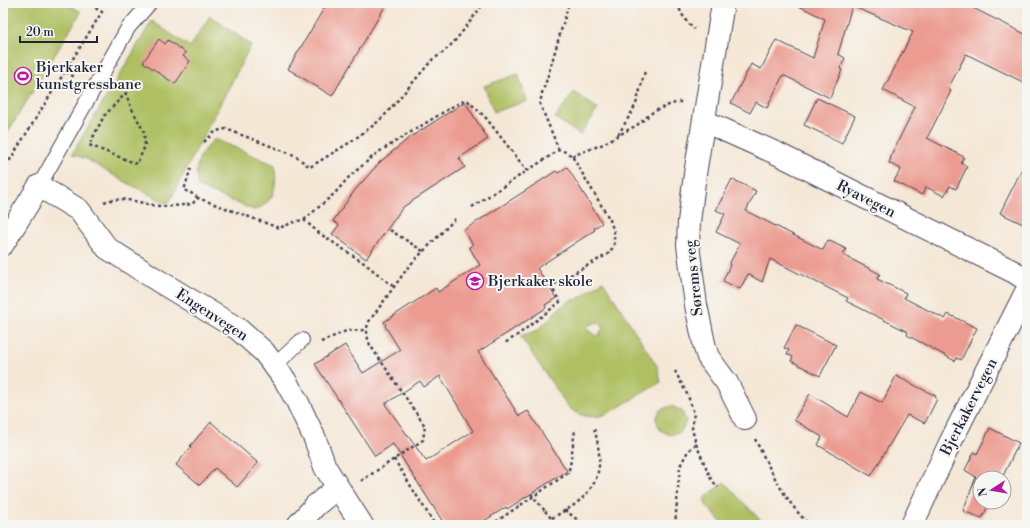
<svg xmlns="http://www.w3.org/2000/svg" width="1030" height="528" viewBox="0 0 1030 528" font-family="'Libre Bodoni',serif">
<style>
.green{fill:#afbf62;stroke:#68704e;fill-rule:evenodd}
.building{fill:#ec9b90;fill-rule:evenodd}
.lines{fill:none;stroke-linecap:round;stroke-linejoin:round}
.lane-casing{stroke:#424052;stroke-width:16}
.street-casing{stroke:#424052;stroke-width:24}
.path{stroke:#424052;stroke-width:2.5;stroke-dasharray:3 3;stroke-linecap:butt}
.lane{stroke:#fff;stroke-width:14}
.street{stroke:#fff;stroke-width:22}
.path-bridge{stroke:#424052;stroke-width:2.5;stroke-dasharray:3 3;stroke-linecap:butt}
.labels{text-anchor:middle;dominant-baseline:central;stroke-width:4;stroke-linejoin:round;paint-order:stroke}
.poi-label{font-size:15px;fill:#22223b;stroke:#f6f6f2;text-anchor:start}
.street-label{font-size:15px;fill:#22223b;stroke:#f6f6f2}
</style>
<rect width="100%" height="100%" fill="#f6f6f2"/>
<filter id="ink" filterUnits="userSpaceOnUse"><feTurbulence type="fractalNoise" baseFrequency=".025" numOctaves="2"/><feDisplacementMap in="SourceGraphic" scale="8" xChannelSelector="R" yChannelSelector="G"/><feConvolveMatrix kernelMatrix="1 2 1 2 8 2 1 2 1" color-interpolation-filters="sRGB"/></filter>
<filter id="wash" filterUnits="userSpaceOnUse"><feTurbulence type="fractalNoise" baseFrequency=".012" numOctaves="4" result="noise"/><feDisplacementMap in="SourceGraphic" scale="16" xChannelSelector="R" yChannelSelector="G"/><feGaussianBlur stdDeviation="0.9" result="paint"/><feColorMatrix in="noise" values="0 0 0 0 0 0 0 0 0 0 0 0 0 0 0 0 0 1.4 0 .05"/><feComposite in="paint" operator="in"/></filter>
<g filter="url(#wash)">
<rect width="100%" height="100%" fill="#f5e7d6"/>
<path class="green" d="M3,3h63l15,9 -78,128z
M210,16l41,29 -83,159 -46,-24 -36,-21 -14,-5 80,-133 38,26z
M518,74l9,27 -33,11 -10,-26z
M574,92l24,17 -18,26 -25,-17z
M215,139l60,26c1,13 2,30 -10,39 -3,3 -7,5 -11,6l-56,-23c-5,-20 1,-35 17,-48z
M603,281l54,85 4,16 -54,32c-14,5 -26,3 -38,-6l-49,-72 16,-5 15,-13 3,-5 6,-6 13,-8 3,1zM599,322l2,1 2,5 -5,8 -8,-4 -4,-5 5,-3z
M671,406l11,5 4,10 -5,11 -11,3 -10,-5 -4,-11 4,-9z
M724,482l41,43h-41l-18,-20 -2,-6z"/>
<g id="blocks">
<path class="building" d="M327,3h60l-55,93 -44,-27z
M793,3h170l64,32v49l-61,-30 -18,35 3,2 -24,47 37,19 -3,6 6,4 -11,22 -6,-3 -6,10 -18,-9 -4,8 -28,-14 7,-12 -12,-6 2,-5 -1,-1 25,-50 -32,-17 30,-58 -61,-26 -14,48 7,4 -5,11 2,1 -12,28 -47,-23 -16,33 -11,-6 -6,11 -19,-10 20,-39 10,5 15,-29 37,18 12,-39z
M159,39l6,5 3,-4 18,13 -3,3 7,5 -15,23 -32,-22z
M817,98l38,18 -13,27 -38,-18z
M465,102l23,37 -29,19 6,9 -62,40 -37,52 -34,-25 7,-9 -6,-4 22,-31 25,-28 29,-24z
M1027,159v67l-27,-13z
M567,167l35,56 -8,5 1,2 -58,38 19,30 -11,7 1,3 -68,44 41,64 9,-5 39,60 -60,38 -1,-2 -28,18h-33l-52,-81 -18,12 -60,-92 30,-19 18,28 37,-23 -15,-24 1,-1 -2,-3 52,-34 2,4 42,-27 -11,-18 4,-2 -9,-15 92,-59 2,2zM440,376l33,55 -47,30 -41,-57 35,-23 4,6z
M732,179l24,12 -10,20 77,39 5,-10 18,9 -3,6 37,19 -3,5 29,14 -2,5 41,21 3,-5 29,14 -16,32 -4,-2 -2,3 -48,-26 1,-3 -62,-31 2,-3 -78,-39 -8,23 -14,-8 -8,15 -17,-8 7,-16 -1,-1 11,-20 -24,-12 9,-18 -9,-4z
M796,325l40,20 -16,31 -29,-15 2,-4 -6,-3 2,-4 -5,-2z
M896,376l40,20 -1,2 2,1 -12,24 -18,-8 -36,61 -53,-31 4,-8 -28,-17 16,-26 38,23 13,-25 21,11z
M211,422l47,41 -21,24 -22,-19 -15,17 -24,-20 15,-18 -1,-1z
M990,428l29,15 -17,35h-22v24h10l-8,16 -19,-7 13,-34 -11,-7 9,-18 3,2z"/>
</g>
</g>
<g filter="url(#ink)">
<use href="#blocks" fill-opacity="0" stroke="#424052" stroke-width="1"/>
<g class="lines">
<defs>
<path id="lane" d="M39,186l89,-158 22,-25
M274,366l28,-26"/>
<path id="street" d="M723,3l-28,171 -6,48 -1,23 8,60 9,43 3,9 19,26 18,36
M704,121l74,33 236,118 13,8
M3,244l36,-58 40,24 28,38 50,32 81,49 26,23 21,28 12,21 18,38 10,28 37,58
M298,525l17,-19 23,-19
M912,525l38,-82 77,-153"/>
</defs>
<use href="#lane" class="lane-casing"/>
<use href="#street" class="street-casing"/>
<path class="path" d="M679,3c-1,9 9,20 15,26
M66,72l10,6
M121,81l10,26 13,25 1,14 -8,18 -48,-19 15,-29 22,-23
M618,135l15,-25 4,-9 8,-30
M204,142l12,-11 10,-2 68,26 16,12 39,-24 25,-18 10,-9 49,-57c19,-9 38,-40 51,-56
M559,150l-19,-46 2,-11 5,-14 22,-76
M572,156l29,-11 36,-20 16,-13 13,-6 12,-4h5
M191,168l-7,22 7,3 7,5
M3,171l99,-159 -15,-9
M104,202c20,-7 36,2 56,4 11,1 21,-1 32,-2l6,-6 81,30 18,-7 7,-1 15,13 45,30 30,24
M472,207l87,-57 7,2 6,4 38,64 4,12v14l-6,8 -57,32 9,16 -41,32 -14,9
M304,220l31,-27 14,-16 28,-24 78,-48 9,-4h4l18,17 41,53
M390,230l33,21
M321,342l25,-11 20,-1
M755,439c15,30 30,63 55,86
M696,444l15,35 7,8
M394,459l41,66
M361,481l62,-41 2,-14 -55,-81c-3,-8 -4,-14 -2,-22l41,-57 47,-48
M565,510l19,15
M545,511l6,7
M491,525l77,-52 2,-7 5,-36
M542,525c10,-8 22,-13 32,-20 29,-22 29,-44 20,-77
M675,525l5,-59 8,-15 8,-7 -4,-15 2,-16 -6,-17 -13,-25"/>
<use href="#lane" class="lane"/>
<use href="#street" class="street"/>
<path class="path-bridge" d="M531,494l14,17"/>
</g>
</g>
<defs>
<symbol id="stadium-ring" viewBox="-11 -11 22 22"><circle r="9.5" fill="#f6f6f2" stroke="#b5179e" stroke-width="1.5"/><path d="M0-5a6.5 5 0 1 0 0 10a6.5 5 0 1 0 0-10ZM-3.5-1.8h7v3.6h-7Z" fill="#b5179e"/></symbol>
<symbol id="school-ring" viewBox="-11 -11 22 22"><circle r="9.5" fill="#f6f6f2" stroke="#b5179e" stroke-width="1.5"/><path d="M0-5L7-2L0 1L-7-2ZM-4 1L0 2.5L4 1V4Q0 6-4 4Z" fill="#b5179e"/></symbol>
</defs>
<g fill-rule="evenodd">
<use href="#stadium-ring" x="13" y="66" width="20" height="20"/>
<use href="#school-ring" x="465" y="271" width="20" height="20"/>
</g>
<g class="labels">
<g class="poi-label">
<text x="36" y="67">Bjerkaker<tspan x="36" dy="17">kunstgressbane</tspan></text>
<text x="488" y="281">Bjerkaker skole</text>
</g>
<g class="street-label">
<text transform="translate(866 199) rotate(27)">Ryavegen</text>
<text transform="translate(694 278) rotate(-96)">Sørems veg</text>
<text transform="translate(212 315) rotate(33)">Engenvegen</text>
<text transform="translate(969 407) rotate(-63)">Bjerkakervegen</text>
</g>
</g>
<rect width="1030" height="528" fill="none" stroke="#f6f6f2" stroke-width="16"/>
<g transform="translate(992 490) rotate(258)"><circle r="19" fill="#f6f6f2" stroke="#a1a1a9"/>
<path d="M0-3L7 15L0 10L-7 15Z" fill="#b5179e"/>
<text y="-6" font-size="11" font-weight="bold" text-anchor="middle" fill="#22223b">N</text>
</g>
<path d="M20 36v6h77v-6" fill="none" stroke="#22223b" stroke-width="2"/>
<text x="26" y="36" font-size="12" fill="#22223b" stroke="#f6f6f2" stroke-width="3" paint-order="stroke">20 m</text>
</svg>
